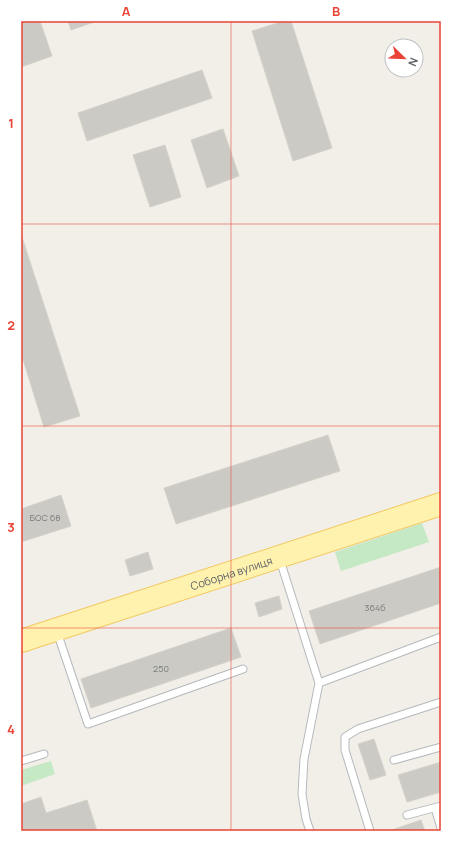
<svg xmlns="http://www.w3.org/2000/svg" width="462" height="852" viewBox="0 0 462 852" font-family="Manrope,sans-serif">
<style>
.green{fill:#c5e8c5}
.building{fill:#cccac5;stroke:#d6d1c6}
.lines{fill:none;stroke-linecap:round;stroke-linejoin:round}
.service-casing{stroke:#b5b8bc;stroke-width:9}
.primary-casing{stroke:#f2c960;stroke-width:24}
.service{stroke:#fff;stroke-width:7}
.primary{stroke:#fff2af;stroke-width:22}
.grid{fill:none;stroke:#ea4335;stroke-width:1;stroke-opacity:0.55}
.labels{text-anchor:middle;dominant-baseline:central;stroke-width:4;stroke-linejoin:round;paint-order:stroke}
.number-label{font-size:9px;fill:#7a7d7f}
.street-label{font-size:11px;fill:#5f6368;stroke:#fff}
.neatline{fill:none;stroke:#ea4335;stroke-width:1.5}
.grid-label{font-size:13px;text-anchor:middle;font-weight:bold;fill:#ea4335}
</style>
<rect width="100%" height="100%" fill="#f1efe8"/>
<path class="green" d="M422,523l7,19 -88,29 -6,-19z
M51,761l4,13 -34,12v-16z"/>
<path class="building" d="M21,21h19l12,35 -31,11z
M68,21h29l-26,9z
M284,21h7l41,127 -39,13 -41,-130z
M202,70l10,28 -125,43 -9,-28z
M223,129l16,47 -32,12 -16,-48z
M165,145l16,52 -31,10 -17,-52z
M21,234l59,182 -36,11 -23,-74z
M328,435l12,36 -164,53 -12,-36z
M61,495l10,31 -50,16v-33z
M148,552l5,17 -23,7 -5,-16z
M441,567v36l-121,41 -11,-33z
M279,596l3,13 -23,8 -4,-14z
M231,628l10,29 -150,51 -10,-29z
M374,739l12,36 -16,5 -12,-36z
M441,762v30l-34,10 -9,-27z
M41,797l5,16 41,-13 10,31h-76v-27z
M421,820l4,11h-36z"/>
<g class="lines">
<defs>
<path id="service" d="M280,560l39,123 -15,76 -2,35 4,25 4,12
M57,632l31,92 155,-55
M319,683l122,-46
M394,760l47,-13
M21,761l23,-7
M435,808l6,20
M407,815l34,-9
M370,831l-25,-81v-13l13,-8 83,-27"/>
<g id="primary">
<path id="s1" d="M21,641l420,-137"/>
</g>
</defs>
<use href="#service" class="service-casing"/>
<use href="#primary" class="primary-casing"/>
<use href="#service" class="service"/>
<use href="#primary" class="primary"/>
</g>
<path class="grid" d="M231,21v810M21,224h420M21,426h420M21,628h420"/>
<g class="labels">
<g class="number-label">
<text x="45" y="517">БОС 68</text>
<text x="375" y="607">364б</text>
<text x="161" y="668">250</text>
</g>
<g class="street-label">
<text stroke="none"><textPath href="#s1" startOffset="221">Соборна вулиця</textPath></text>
</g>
</g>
<rect width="462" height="852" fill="none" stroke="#ffffff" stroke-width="44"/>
<g transform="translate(404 58) rotate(113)"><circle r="19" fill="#ffffff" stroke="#bfc1c3"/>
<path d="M0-3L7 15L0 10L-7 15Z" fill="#ea4335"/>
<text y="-6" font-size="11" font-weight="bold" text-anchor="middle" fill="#5f6368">N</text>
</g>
<rect x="22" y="22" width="418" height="808" class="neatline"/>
<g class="grid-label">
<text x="126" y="16">A</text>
<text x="336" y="16">B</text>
<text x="11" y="128">1</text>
<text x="11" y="330">2</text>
<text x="11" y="532">3</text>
<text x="11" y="734">4</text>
</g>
</svg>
